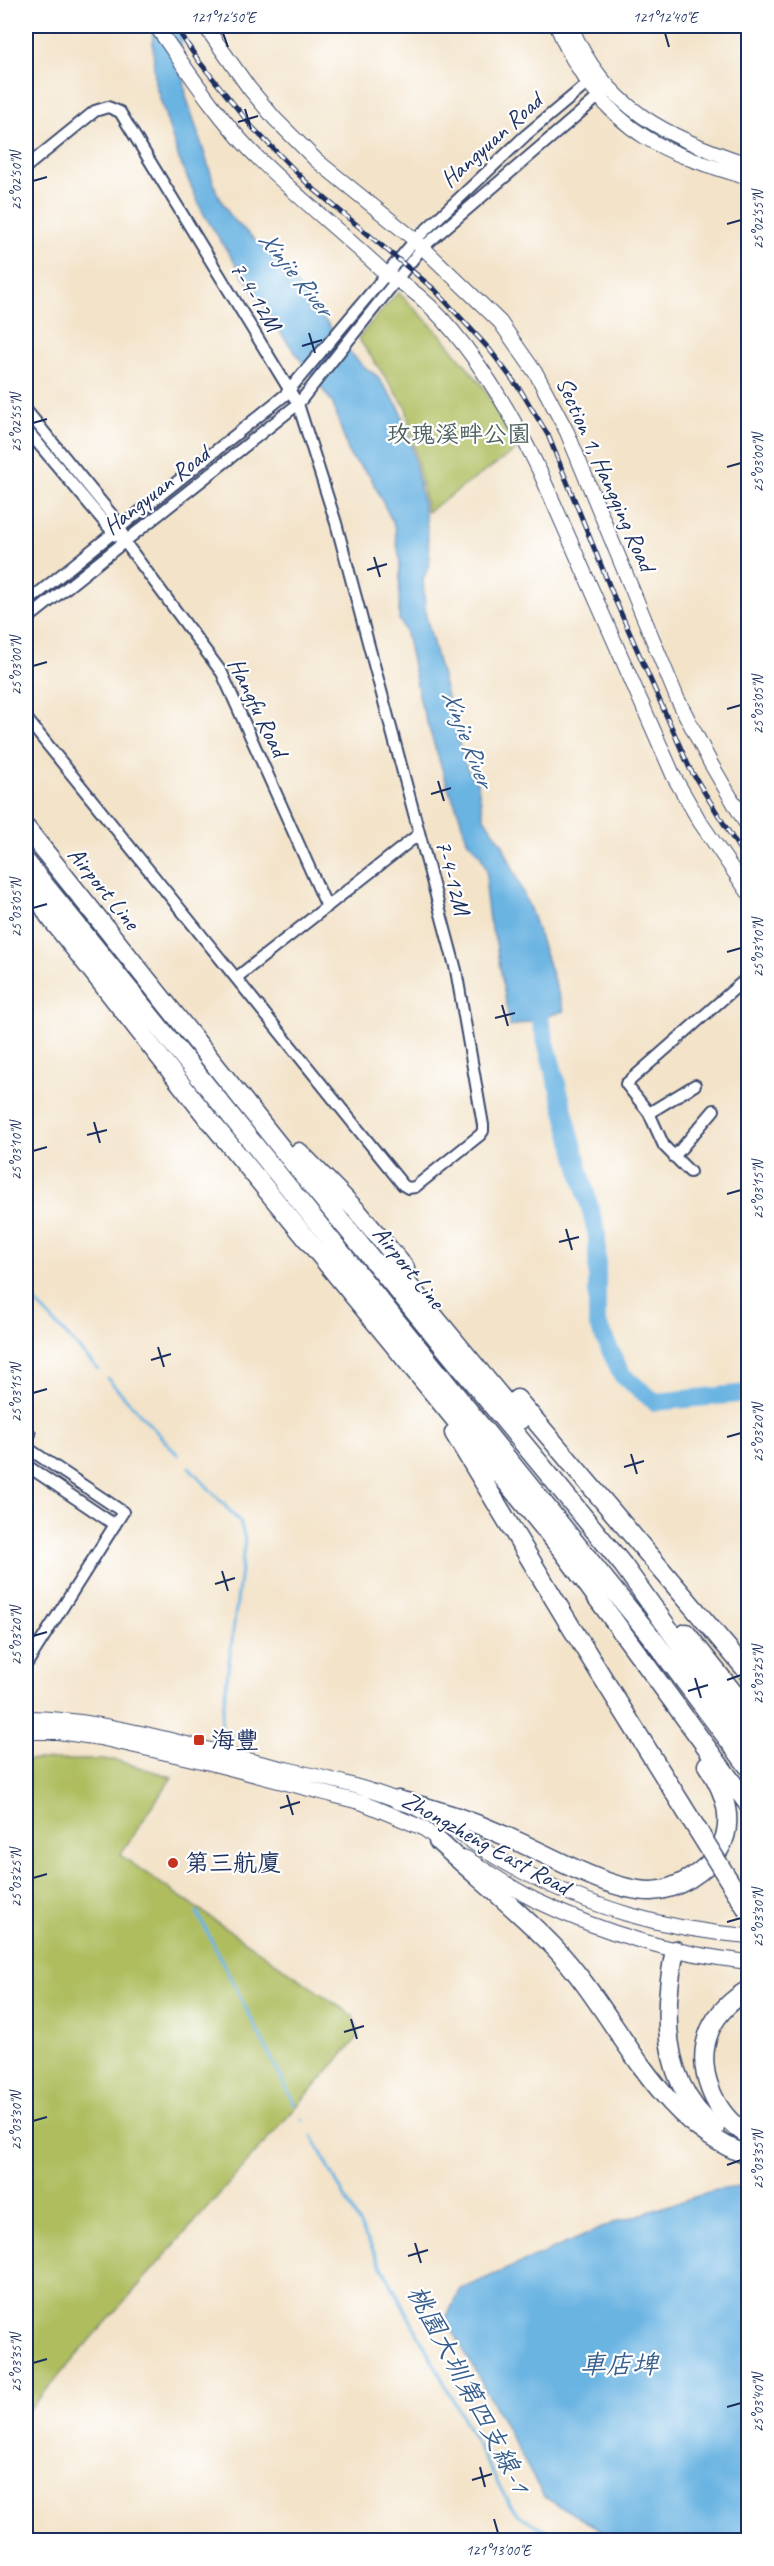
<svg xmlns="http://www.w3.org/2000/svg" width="774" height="2566" viewBox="0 0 774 2566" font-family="Caveat,'LXGW WenKai TC',sans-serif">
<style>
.green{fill:#afbd5f;stroke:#65765e;stroke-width:1.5}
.water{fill:#6ab4e2;stroke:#4272a0;stroke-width:1.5}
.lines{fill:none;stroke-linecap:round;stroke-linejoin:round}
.stream{stroke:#6ab4e2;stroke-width:3}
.river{stroke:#6ab4e2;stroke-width:18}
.street-casing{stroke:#3b4a6e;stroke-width:14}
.secondary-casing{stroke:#3b4a6e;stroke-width:16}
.highway-casing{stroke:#3b4a6e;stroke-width:21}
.street{stroke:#fff;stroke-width:10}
.secondary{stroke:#fff;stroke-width:14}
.highway{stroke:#fff;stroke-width:18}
.rail-casing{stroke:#1b2f5e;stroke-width:5}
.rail{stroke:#fff;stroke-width:3;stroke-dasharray:9;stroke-linecap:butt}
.highway-bridge-casing{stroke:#3b4a6e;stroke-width:21;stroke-linecap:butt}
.highway-bridge{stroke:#fff;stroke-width:18}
.ticks{fill:none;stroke:#1b2f5e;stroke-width:2}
.poi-dot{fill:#c8321e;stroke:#fff;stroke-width:2}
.labels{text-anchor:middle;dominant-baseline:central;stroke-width:4.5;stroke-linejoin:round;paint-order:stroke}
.street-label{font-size:24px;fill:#1b2f5e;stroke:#fff}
.park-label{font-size:24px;fill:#4f615e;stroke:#fff}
.poi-label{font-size:24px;fill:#1b2f5e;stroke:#fff;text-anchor:start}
.water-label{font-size:26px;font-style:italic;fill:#375e8c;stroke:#fff}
.neatline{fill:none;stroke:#1b2f5e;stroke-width:2}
.ticks-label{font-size:15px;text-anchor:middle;fill:#1b2f5e}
</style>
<rect width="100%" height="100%" fill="#fff"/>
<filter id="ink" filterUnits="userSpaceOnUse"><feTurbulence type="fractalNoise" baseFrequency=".0167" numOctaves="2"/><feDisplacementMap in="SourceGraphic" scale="12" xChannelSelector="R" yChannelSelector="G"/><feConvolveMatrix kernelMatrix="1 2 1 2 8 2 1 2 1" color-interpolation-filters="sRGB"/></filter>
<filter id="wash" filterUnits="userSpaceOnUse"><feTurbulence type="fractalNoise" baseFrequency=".008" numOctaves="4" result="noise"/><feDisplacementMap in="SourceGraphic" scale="24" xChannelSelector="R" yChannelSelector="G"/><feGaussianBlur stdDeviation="1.35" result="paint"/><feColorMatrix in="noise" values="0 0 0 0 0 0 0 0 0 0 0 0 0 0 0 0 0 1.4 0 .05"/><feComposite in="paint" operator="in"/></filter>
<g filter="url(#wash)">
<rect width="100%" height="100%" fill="#f3e3c9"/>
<path class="green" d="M398,292l43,43 41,50 38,62 -93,65 -21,-105 -48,-69z
M26,1760h89l57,17 -52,78 233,161 6,20 -333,377z"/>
<path class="water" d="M152,26h30l-1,23 5,47 31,97 14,24 52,50 66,84 15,16 12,8 23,32 12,37 15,75 4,42 -7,20 3,35 33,127 8,26 10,13 7,36 18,25 30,71 32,97 -54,16 -14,-84 -7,-23 -3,-24 1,-25 -6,-15 -14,-16 -9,-29 -10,-24 -27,-83 -15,-71 -7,-14 1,-58 -6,-36 -24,-49 -20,-20 -18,-54 -58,-78 -71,-111 -24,-54 -24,-76z
M748,2186v346l-9,8h-121l-74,-43 -98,-179 15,-29 150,-65 105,-34z"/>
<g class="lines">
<path class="stream" d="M26,1292l72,77
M107,1378l71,77
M189,1467l51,55 5,17 -26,201
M197,1912l98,193
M302,2119l1,1
M312,2136l197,368 8,10 46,26"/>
<path class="river" d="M534,997l63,238v88l25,52 33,27 93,-9"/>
</g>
</g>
<g filter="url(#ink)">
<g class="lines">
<defs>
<path id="street" d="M26,167l69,-56 13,-4 12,5 178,292 38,119 120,447 27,155v6l-3,4 -65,52 -7,1 -5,-3 -377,-467
M26,410l95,116 3,15 98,132 105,234
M26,429l90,107
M26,603l259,-208 130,-155 111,-105 68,-57
M26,620l272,-216 124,-156 181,-155
M236,978l183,-144
M649,1113l46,-28
M674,1157l40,-47
M690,1172l-26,-26 -15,-33 -23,-29 122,-107
M26,1431l4,3
M26,1447l97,65 -97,153
M26,1465l89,60"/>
<path id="secondary" d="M156,26c30,42 58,86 94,124 43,44 91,81 136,124 64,31 124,135 154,198l134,305 26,45 48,70
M205,26l44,62 26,31 41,41 99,80 85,82 37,53 30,57 110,266 34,66 37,63
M557,26c17,43 48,86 88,111 31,20 69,30 103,41
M571,26c33,82 99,113 177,138
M26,1718c71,0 156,25 226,43 48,12 99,21 145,39 43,16 78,47 118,68 78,40 146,61 233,68
M26,1732h32l42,6 110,25 153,40 60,25 22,17
M466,1858c24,15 47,31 71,43 66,32 139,53 211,61"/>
<path id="highway" d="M26,828l268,336 329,401 125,175
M26,862l627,777 95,127
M26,875l23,41 157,200 356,434 186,254
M299,1152l58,59 48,57
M390,1263l130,157
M517,1399l231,273
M454,1433l114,189
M686,1633l62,78
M398,1800c39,9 75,21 112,38 39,17 99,53 141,53 26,-1 55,-19 68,-41 17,-28 5,-60 -12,-85
M438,1841c38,35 79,68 115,105 66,68 101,177 195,209
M675,1950c-13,62 -14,134 40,178
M748,1990c-14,8 -31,23 -38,40 -16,38 4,85 38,105"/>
</defs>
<use href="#street" class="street-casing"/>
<use href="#secondary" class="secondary-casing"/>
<use href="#highway" class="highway-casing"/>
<use href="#street" class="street"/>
<use href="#secondary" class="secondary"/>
<use href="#highway" class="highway"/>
<defs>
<path id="rail" d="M175,26l23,34 55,68 57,58 125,104 55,60 31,41 27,44 68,167 74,167 58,94"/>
</defs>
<use href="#rail" class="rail-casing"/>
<use href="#rail" class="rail"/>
<defs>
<path id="highway-bridge" d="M568,1622l180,289"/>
</defs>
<use href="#highway-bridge" class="highway-bridge-casing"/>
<use href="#highway-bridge" class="highway-bridge"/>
</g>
</g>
<path class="ticks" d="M223,33l5,14M665,33l4,14M245,109l6,20M238,122l20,-6M33,181l14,-4M727,224l14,-4M309,333l6,20M302,346l20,-6M33,423l14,-4M727,467l14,-4M374,557l6,20M367,570l20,-6M33,666l14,-4M727,709l14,-4M438,781l6,20M431,794l20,-6M33,908l14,-4M727,952l14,-4M502,1005l6,21M495,1018l20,-5M94,1122l6,21M87,1135l20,-5M33,1151l14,-4M727,1194l14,-4M566,1229l6,21M559,1242l20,-5M158,1347l6,20M151,1360l20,-6M33,1393l14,-4M727,1437l14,-4M631,1454l6,20M624,1467l20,-6M222,1571l6,20M215,1584l20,-6M33,1636l14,-4M695,1678l6,20M727,1680l14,-5M688,1691l20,-6M287,1795l6,20M280,1808l20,-6M33,1878l14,-4M727,1922l14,-4M351,2019l6,20M344,2032l20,-6M33,2121l14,-4M727,2165l14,-5M415,2243l6,20M408,2256l20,-6M33,2363l14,-4M727,2407l14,-4M480,2467l5,20M472,2480l20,-6M494,2519l4,14"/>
<g class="poi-dot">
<rect x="193" y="1734" width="12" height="12" rx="3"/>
<circle cx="173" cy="1863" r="6"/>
</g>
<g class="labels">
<g class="street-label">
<text transform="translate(491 140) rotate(-42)">Hangyuan Road</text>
<text transform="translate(256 296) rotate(59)">7-4-12M</text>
<text transform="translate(606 474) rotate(66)">Section 1, Hangqing Road</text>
<text transform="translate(156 490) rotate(-38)">Hangyuan Road</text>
<text transform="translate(258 707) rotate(64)">Hangfu Road</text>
<text transform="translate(453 877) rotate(75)">7-4-12M</text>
<text transform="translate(104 888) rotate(51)">Airport Line</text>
<text transform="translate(409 1267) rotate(51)">Airport Line</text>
<text transform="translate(486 1843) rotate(29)">Zhongzheng East Road</text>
</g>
<g class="park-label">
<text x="459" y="434">玫瑰溪畔公園</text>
</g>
<g class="poi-label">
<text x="211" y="1740">海豐</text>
<text x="185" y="1863">第三航廈</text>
</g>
<g class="water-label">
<text transform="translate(296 273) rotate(51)">Xinjie River</text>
<text transform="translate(468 738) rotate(69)">Xinjie River</text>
<text x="619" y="2364">車店埤</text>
<text transform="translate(468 2388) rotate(62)">桃園大圳第四支線-1</text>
</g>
</g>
<rect width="774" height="2566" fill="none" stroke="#fff" stroke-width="66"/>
<rect x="33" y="33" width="708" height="2500" class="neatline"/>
<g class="ticks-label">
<text x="223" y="22">121°12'50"E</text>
<text x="665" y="22">121°12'40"E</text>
<text transform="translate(16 181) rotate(-90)" y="5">25°02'50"N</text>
<text transform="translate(758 220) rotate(-90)" y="5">25°02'55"N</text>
<text transform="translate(16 423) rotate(-90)" y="5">25°02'55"N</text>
<text transform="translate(758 463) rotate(-90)" y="5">25°03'00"N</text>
<text transform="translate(16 666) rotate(-90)" y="5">25°03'00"N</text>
<text transform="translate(758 705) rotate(-90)" y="5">25°03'05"N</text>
<text transform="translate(16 908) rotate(-90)" y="5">25°03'05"N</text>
<text transform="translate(758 948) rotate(-90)" y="5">25°03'10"N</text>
<text transform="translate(16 1151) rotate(-90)" y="5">25°03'10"N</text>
<text transform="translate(758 1190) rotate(-90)" y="5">25°03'15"N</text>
<text transform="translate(16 1393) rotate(-90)" y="5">25°03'15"N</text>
<text transform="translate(758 1433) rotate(-90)" y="5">25°03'20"N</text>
<text transform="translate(16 1636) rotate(-90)" y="5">25°03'20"N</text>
<text transform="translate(758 1675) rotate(-90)" y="5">25°03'25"N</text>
<text transform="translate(16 1878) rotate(-90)" y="5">25°03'25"N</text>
<text transform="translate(758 1918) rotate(-90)" y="5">25°03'30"N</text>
<text transform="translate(16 2121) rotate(-90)" y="5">25°03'30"N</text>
<text transform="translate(758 2160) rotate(-90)" y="5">25°03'35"N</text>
<text transform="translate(16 2363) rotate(-90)" y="5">25°03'35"N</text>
<text transform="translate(758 2403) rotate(-90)" y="5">25°03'40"N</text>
<text x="498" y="2555">121°13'00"E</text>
</g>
</svg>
